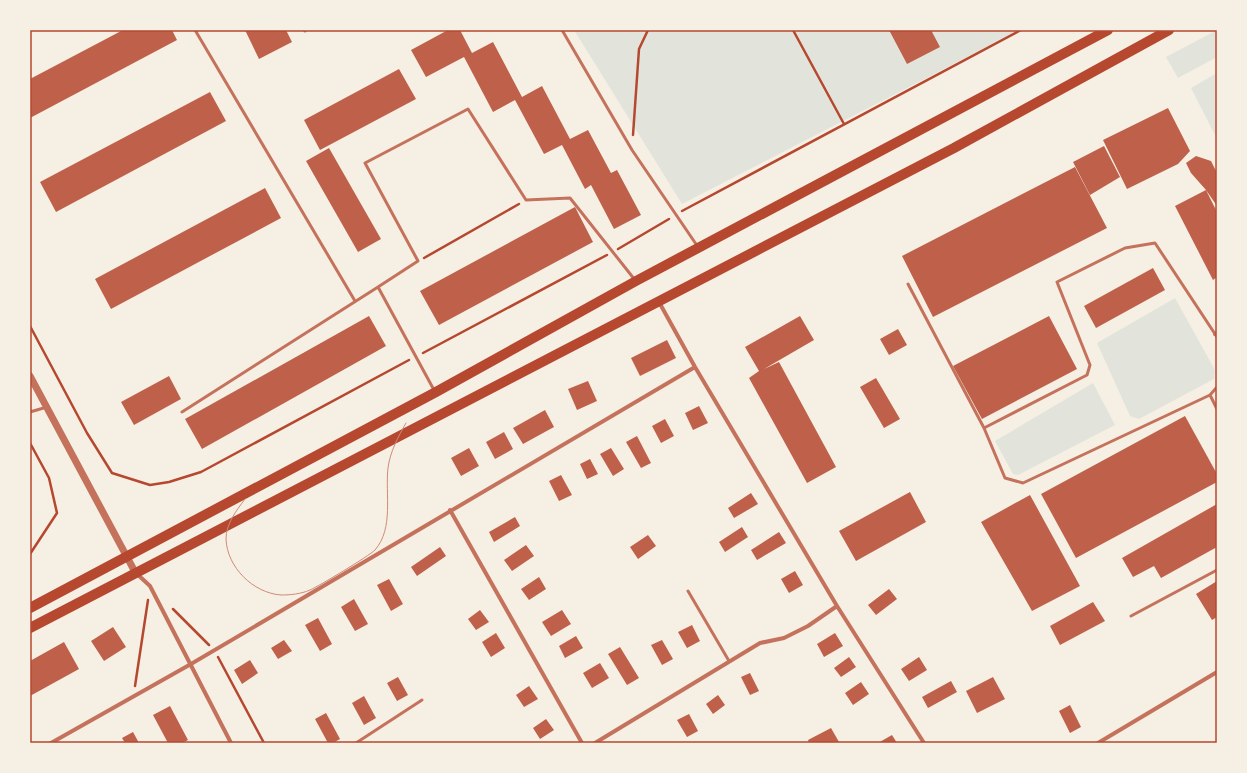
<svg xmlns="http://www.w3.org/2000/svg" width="1247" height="773" viewBox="0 0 1247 773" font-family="'PT Sans Narrow',sans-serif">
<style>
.green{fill:#e2e4dc}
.building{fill:#bf614a}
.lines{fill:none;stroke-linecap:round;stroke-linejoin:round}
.path{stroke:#b5482f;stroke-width:2.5}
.service{stroke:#c5725c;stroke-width:3}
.minor{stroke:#c5725c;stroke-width:4}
.tertiary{stroke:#c5725c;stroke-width:7}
.primary{stroke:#b5482f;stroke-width:10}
.tram{stroke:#cf8b77;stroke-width:1}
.neatline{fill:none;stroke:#b5482f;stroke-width:1.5}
</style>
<rect width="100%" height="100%" fill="#f6efe4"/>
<path class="green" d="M574,30h446l-338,174z
M1217,30v27l-39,21 -12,-21z
M1217,73v66l-26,-51z
M1175,298l40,72 -1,9 -75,40 -9,-3 -33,-73z
M1093,383l22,42 -97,50 -5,-1 -18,-33z"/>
<path class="building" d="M123,30h49l5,10 -147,78v-39z
M245,30h41l6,12 -33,17z
M448,30h12l12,23 21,-11 29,55 20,-11 28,53 18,-9 23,43 6,-3 24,45 -27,14 -23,-44 -6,4 -23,-44 -18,9 -29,-54 -22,12 -29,-55 -38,20 -15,-27z
M889,30h42l9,17 -33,17z
M399,69l17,30 -96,51 -16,-30z
M210,92l16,29 -170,91 -16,-30z
M1168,108l22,43 -12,13 -51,25 -24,-49z
M1104,146l16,31 -30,18 -17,-33z
M329,148l52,91 -23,13 -52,-91z
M1196,156l15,5 6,12v33l-11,-16 11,22v65l-4,3 -38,-74 31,-16 -15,-17 -5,-10z
M1075,167l32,61 -174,89 -31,-61z
M265,188l16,30 -170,91 -16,-30z
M575,207l18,35 -154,83 -19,-34z
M1153,268l12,22 -69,38 -12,-22z
M369,316l17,30 -184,103 -17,-30z
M800,316l14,24 -50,29 15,-7 57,105 -29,16 -58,-105 10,-7 -14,-24z
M1049,316l28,53 -95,50 -29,-53z
M898,329l9,16 -18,10 -9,-16z
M667,340l9,18 -36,18 -9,-18z
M169,376l12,23 -47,26 -13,-23z
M876,378l24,41 -16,9 -24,-41z
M588,381l9,20 -20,9 -9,-21z
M699,406l9,17 -15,7 -8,-17z
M545,410l9,17 -31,17 -10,-16z
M1185,416l32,58v8l-141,76 -35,-64z
M665,419l9,17 -13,7 -9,-17z
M504,432l9,17 -18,10 -9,-17z
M637,436l14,27 -10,5 -15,-26z
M469,448l10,18 -18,10 -10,-18z
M611,448l13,21 -11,7 -13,-22z
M590,459l8,15 -11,5 -7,-15z
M561,475l11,20 -13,6 -10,-20z
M910,492l16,30 -70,39 -17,-30z
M751,493l7,11 -24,14 -6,-10z
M1030,495l50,91 -48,25 -51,-89z
M1217,504v43l-56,31 -7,-12 -21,11 -11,-19z
M515,517l5,9 -26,16 -5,-10z
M742,527l6,10 -23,15 -6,-10z
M779,532l7,11 -29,17 -6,-10z
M648,535l8,11 -18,13 -8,-12z
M526,545l8,11 -22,15 -8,-11z
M440,547l6,9 -29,20 -6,-9z
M795,571l8,14 -14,8 -8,-14z
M539,577l7,12 -17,11 -8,-11z
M389,579l14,25 -12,7 -14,-26z
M1217,581v36l-5,3 -16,-26z
M889,589l8,10 -21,16 -8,-10z
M354,599l14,25 -13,7 -14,-24z
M1093,602l12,19 -45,24 -10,-19z
M480,610l9,12 -13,8 -8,-11z
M562,610l9,14 -20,12 -9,-14z
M318,618l14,26 -12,7 -15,-26z
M692,625l8,16 -13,7 -9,-16z
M113,627l13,20 -22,14 -13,-20z
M496,633l9,15 -14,9 -9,-15z
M835,633l8,13 -19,11 -7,-13z
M576,636l7,12 -18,10 -6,-12z
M284,640l8,11 -14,8 -7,-11z
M662,640l11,19 -11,6 -11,-20z
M64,642l15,27 -49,27v-35z
M620,647l19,31 -12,7 -19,-31z
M849,657l7,10 -15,10 -7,-9z
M919,657l8,13 -18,11 -8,-12z
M250,660l8,13 -16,11 -8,-14z
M600,663l9,15 -17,10 -9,-15z
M750,673l9,18 -9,4 -9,-18z
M398,677l10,18 -11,6 -10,-18z
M993,677l12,22 -28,14 -11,-22z
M951,681l6,11 -29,16 -6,-11z
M861,682l8,12 -16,11 -8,-12z
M529,686l9,13 -14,8 -8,-12z
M718,695l7,10 -12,9 -7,-10z
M364,696l12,22 -12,7 -12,-22z
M1070,705l11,22 -11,6 -11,-22z
M170,706l18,34 -6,3h-14l-15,-28z
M326,713l14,26 -7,4h-5l-13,-24z
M689,714l9,17 -11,6 -10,-17z
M546,719l8,11 -14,9 -7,-11z
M831,728l8,14 -30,1 -1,-3z
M133,732l6,11h-14l-3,-5z
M892,735l5,8h-19z"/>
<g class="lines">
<path class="path" d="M793,30l51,94
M633,135l6,-86 9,-19
M682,211l339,-181
M618,249l51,-30
M424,258l95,-54
M30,326l57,107 25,40 38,12 19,-3 32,-10 208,-112
M423,353l184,-98
M30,443l19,35 8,35 -27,41
M173,609l36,36
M218,657l46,86
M135,686l13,-86"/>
<path class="service" d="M195,30l160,271
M304,30l1,1
M562,30l70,120 66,97
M908,284l76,144 21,50 18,5 187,-88
M1217,387l-7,8 7,14
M434,390l-56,-103 40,-26 -53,-98 103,-54 58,91 44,-2 65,82
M30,412l17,-5
M182,412l196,-125
M984,428l103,-53 3,-10 -33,-83 68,-34 30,-5 62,94
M688,591l41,70
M1131,616l86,-46
M356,743l66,-43"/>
<path class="minor" d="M659,302l36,65 142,239 87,137
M1215,334l2,-1
M450,510l132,233
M136,573l14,13 81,157
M51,743l140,-79 504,-297
M595,743l165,-100 24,-5 24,-12 29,-20
M1098,743l119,-71"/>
<path class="tertiary" d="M30,376l105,196"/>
<path class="primary" d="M30,608l406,-216 200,-111 472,-251
M30,628l924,-480 215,-118"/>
<path class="tram" d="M245,499c-9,12 -19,25 -19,40 1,28 27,54 55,56 9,0 20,-1 29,-5 9,-4 59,-34 65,-40 19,-22 10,-56 13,-82 2,-16 10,-31 18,-45"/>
</g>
<rect width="1247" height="773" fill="none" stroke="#f6efe4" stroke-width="62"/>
<rect x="31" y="31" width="1185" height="711" class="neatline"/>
</svg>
